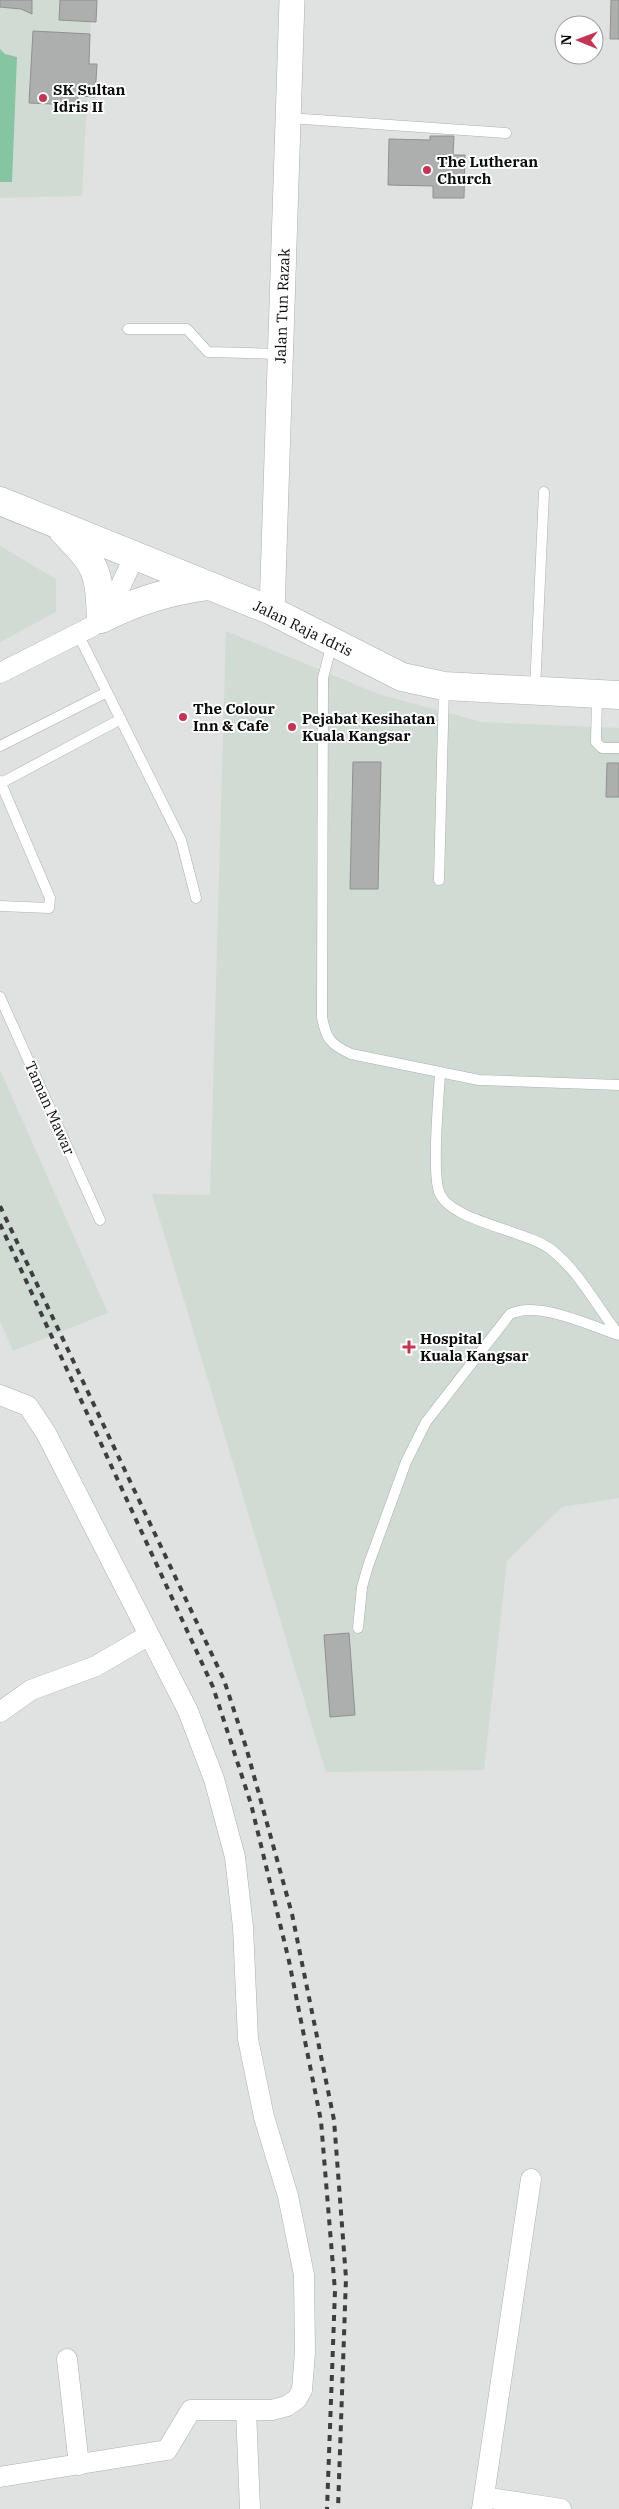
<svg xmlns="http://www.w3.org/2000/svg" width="619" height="2509" viewBox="0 0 619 2509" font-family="'IBM Plex Serif',serif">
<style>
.built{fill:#d0dbd4}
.green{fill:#85c5a2}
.building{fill:#acafad;stroke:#8e928f}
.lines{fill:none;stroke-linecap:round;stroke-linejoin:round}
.service-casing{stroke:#acb0ae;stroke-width:11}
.minor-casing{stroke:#acb0ae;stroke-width:21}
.tertiary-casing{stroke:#acb0ae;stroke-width:26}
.primary-casing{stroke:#acb0ae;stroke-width:29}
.service{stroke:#fff;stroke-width:10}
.minor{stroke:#fff;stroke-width:20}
.tertiary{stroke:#fff;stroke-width:25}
.primary{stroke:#fff;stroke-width:28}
.rail{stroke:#3d3f3e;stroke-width:4;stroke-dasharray:6 6;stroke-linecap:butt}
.poi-dot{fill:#c53553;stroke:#fff;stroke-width:2}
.labels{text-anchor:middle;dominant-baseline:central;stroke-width:4;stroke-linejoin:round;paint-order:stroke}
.poi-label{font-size:15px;font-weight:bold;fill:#0b0d0c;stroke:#fff;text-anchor:start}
.street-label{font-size:15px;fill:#0b0d0c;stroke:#fff}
</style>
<rect width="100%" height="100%" fill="#dfe2e0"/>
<path class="built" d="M0,0h92l-10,196 -82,2z
M0,546l56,33v33l-56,30z
M226,631l152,63 104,28 137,6v770l-57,9 -55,54 -23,209 -158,2 -174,-578 58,1z
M0,1070l108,243 -95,38 -13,-30z"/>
<path class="green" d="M0,49l5,5 12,3 -5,125h-12z"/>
<path class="building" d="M0,0h32v14l-11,-5 -21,-2z
M60,0h37l-1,22 -37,-2z
M611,0h8v39h-9z
M33,31l57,3 -1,30h8l-2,33 -17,-1 -1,9 -48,-2z
M430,136h24l-1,19h12l-1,43h-31v-12l-45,-1 1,-46 41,1z
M353,762h28l-3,127h-28z
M607,763h12v34h-13z
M349,1633l6,82 -25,2 -6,-82z"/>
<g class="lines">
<defs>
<path id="service" d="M289,118l217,15
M128,329h59l21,23 72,2
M78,634l103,206 15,58
M332,643l-9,35 -1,339c4,22 8,27 29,37l128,26 140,5
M535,690l9,-198
M597,696l-1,46 6,6h17
M0,746l107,-54
M0,781l50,117 -1,10 -49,-2
M1,783l120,-64
M439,880l5,-193
M0,997l100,223
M440,1072c-1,24 -9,104 0,122 13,28 87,36 113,57 27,22 45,57 66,84
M358,1628l4,-41 6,-21 38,-104 20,-40 84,-108c29,-14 80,12 109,21"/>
<path id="minor" d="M0,673l93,-47 17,-17 24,-52
M0,1395l28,11 18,27 142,278 26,68 21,78 8,70 5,112 16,78 24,79 16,79 1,77 -3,38 -5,9 -10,7 -15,4h-81l-24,40 -167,27
M0,1712l31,-22 65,-24 53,-31
M67,2359l12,106
M246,2410l4,99
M484,2497l77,12
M482,2509l49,-330"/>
<path id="tertiary" d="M272,611l20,-611"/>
<path id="primary" d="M0,501l272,110 130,66 42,9 175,9
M63,531c34,35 36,39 38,88 35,-18 67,-28 106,-33"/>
</defs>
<use href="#service" class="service-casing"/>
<use href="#minor" class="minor-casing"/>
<use href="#tertiary" class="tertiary-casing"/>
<use href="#primary" class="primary-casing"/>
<use href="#service" class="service"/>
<use href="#minor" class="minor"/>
<use href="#tertiary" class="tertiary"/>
<use href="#primary" class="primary"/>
<path class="rail" d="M0,1206l224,474 22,67 46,167 42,206 12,158 -8,231
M0,1224l213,463 38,117 38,157 32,160 14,170 -8,218"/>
</g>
<g class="poi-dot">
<circle cx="43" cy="98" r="5"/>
<circle cx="427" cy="170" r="5"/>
<circle cx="183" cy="717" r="5"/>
<circle cx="292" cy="727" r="5"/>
<path d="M406.5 1339.5h5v5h5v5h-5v5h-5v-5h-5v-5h5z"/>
</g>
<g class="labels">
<g class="poi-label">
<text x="53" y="89">SK Sultan<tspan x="53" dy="17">Idris II</tspan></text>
<text x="437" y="161">The Lutheran<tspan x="437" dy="17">Church</tspan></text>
<text x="193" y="708">The Colour<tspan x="193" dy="17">Inn &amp; Cafe</tspan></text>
<text x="302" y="718">Pejabat Kesihatan<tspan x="302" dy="17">Kuala Kangsar</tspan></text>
<text x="420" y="1338">Hospital<tspan x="420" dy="17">Kuala Kangsar</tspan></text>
</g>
<g class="street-label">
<text transform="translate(282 306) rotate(-88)">Jalan Tun Razak</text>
<text transform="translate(303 628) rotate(26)">Jalan Raja Idris</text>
<text transform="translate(50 1108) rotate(66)">Taman Mawar</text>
</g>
</g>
<g transform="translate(579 40) rotate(271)"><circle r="24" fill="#ffffff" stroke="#9d9e9e"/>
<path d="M0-4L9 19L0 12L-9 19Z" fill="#c53553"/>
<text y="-8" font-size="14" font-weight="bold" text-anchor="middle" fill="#0b0d0c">N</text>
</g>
</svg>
